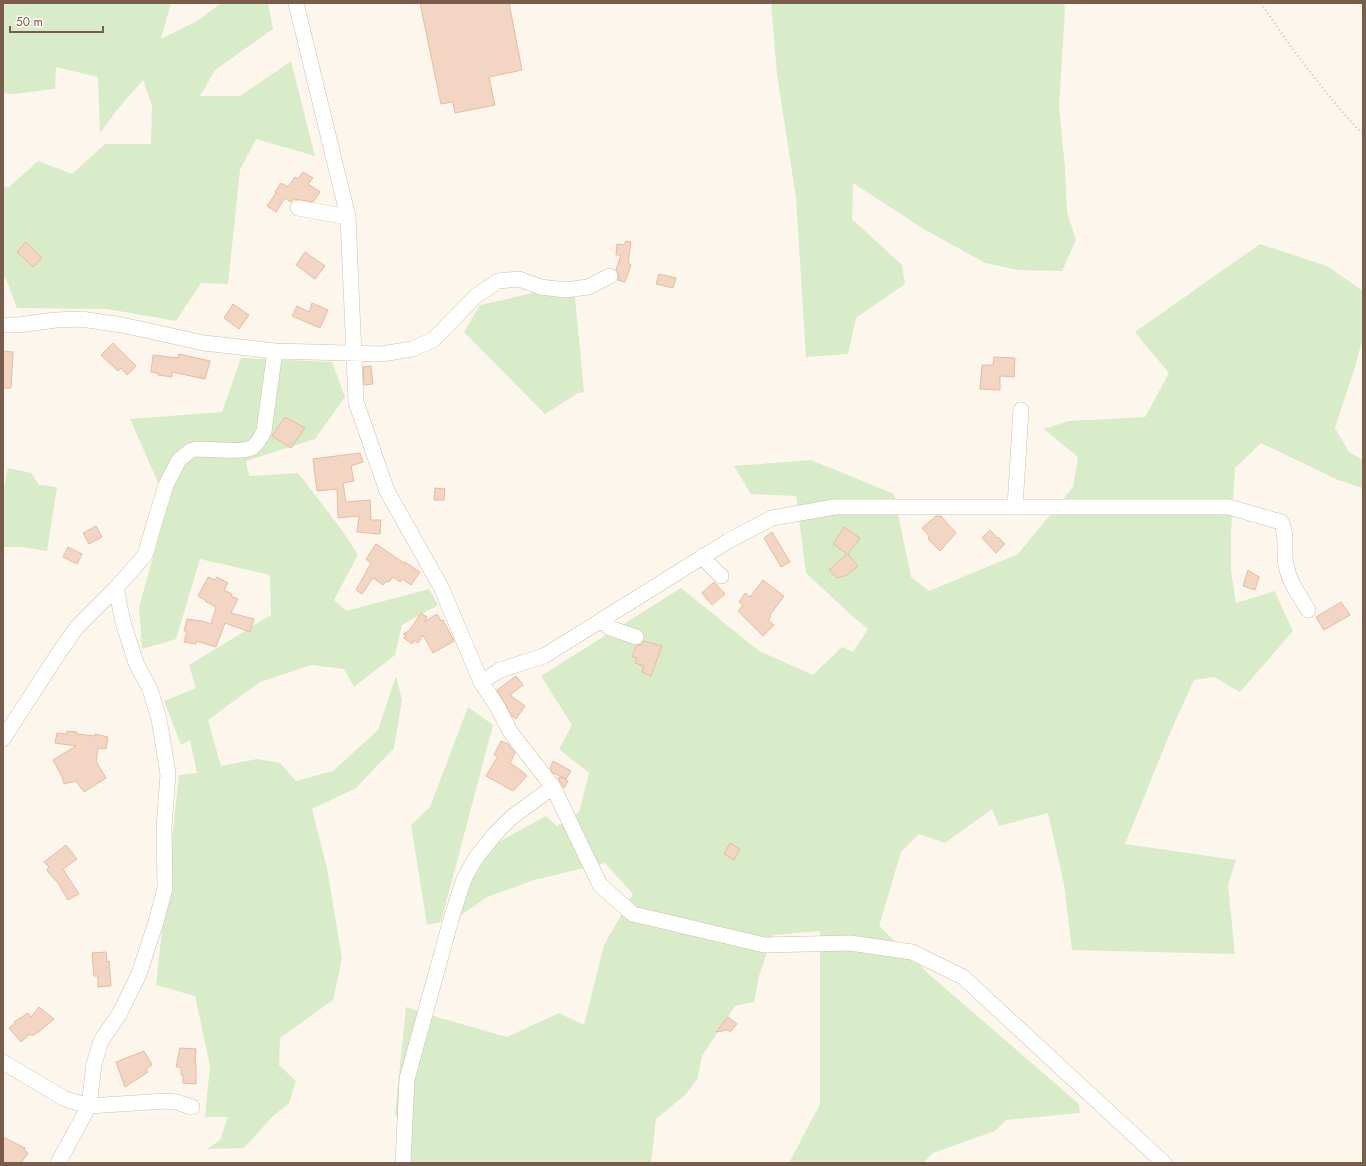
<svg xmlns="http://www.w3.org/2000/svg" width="1366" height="1166" viewBox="0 0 1366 1166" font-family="Jost,sans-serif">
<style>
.green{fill:#d8ecc9}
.building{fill:#f3d5c3;stroke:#e6bba3}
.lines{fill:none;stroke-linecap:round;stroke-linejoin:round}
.minor-casing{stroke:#d1beb0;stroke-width:16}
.path{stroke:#d9b8a5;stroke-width:2;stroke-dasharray:1 3;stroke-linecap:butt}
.minor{stroke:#fff;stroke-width:15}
</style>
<rect width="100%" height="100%" fill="#fdf6ec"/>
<path class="green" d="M3,3h168l-10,36 36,-18 24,-18h47l5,26 -58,41 -15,26h40l51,-35 24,95 -59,-17 -16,31 -12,114 -27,-1 -25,38 -69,-12 -90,-1 -11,-29 -3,-4v-89l5,2 30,-27 34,13 33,-30h46l1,-39 -9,-25 -26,30 -17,23 -2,-56 -42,-10 -1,22 -40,5 -12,-1z
M771,3h293l1,6 -6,97 6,62 2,44 9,28 -14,31 -44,-1 -33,-7 -63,-35 -69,-45 -1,36 50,46 3,19 -49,34 -8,36 -42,3 -10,-159 -19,-124z
M1260,244l67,22 36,25v46l-8,30 -20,61 14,24 14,8v28l-25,-8 -77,-37 -26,25 -4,65v38l5,32 39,-12 4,10 14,30 -53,61 -26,-15 -20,3 -24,53 -45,111 111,16 -8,25 7,69 -163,-4 -8,-66 -16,-71 -49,13 -7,-17 -47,34 -26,-9 -18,18 -22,74 52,50 148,128 1,9 -74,7 -11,11 -62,22 -10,10h-134l31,-59v-173l-47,4 -14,41 -5,26 -19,4 -33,50 -5,24 -12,15 -29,24 -5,44h-244v-26l-12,-23 11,-107 34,11 67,19 52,-24 25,12 20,-80 29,-51 -28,-31 -71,17 -47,17 -27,19 -2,-33 18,-9 17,-29 53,-29 11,10 22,-14 10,-39 -30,-24 13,-24 -31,-49 140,-88 78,63 54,24 29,-28 11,5 15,-23 -18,-15 -44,-41 -10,-77 -45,-2 -17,-28 77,-6 83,34 17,83 18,14 89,-37 55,-67 5,-30 -34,-28 25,-8 76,-4 24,-44 -34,-41z
M533,293l42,4 9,95 -6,1 -33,21 -81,-82 16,-27z
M241,358l91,4 13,35 -30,42 -69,22 3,15 49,-3c20,27 43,53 60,82l-24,45 12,11 83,-22 9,16 -36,20 -7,30 -41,32 -10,-18 -33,-4 -51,17 -52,38 13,46 36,-7 23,4 16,18 37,-10 45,-41 18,-54 6,24 -8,48 -38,40 -44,21 15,59 15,91 -9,41 -53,38 -1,27 17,16 -7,22 -17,14 -28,31 -37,1 13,-9 8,-23h-23l5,-51 -15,-70 -39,-11 23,-210 18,-2 -7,-33 -9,5 -17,-44 32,-13 -7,-23 82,-50 -1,-40 -70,-16 -24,80 -34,10 -3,-42 29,-102 -38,-86 92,-7z
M8,468l23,5 8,12 18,2 -10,64 -25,-4h-18l-1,-9v-45z
M468,707l25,18 -52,197 -14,3 -16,-100 19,-18z"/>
<path class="building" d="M420,3h89l13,67 -33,7 6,28 -40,8 -2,-11 -12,2z
M303,172l10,6 -5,6 12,8 -7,10 -19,-3 -3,3 -6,-4 -9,14 -9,-6 9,-13 -1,-1 6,-9 7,4 7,-10 3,2z
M626,241l5,1 -3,21 3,2 -6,17 -7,-2 1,-4 -3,-6 5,-15h-5l1,-11 7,1z
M26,242l16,16 -9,9 -16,-15z
M305,252l20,14 -10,13 -19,-14z
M659,274l17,4 -3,10 -17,-4z
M312,303l16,7 -8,18 -28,-12 5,-10 12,6z
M233,304l16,11 -10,14 -15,-11z
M113,343l23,23 -9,9 -6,-7 -3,3 -17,-16z
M3,351l10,1 -2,36h-8z
M179,354l31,7 -5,18 -33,-7v5l-14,-2v-2l-7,-1 2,-17 25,3z
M994,357l21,1 -1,19 -14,-1v14l-20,-1 2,-24h11z
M371,366l2,18 -9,1 -1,-18z
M285,417l20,11 -14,20 -19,-12z
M360,453l3,9 -12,4 3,15 -11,2 3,19 24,-2 1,20h10l-1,14 -23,-2 2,-16 -21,2 -1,-29 -20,2 -4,-32z
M435,488l10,1 -1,11h-10z
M936,516h5l15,17 -16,18 -12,-12 1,-1 -1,-3 -6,-7z
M96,526l6,11 -13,7 -6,-11z
M844,527l16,11 -12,16 10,12 -11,9 -10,3 -8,-8 18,-16 -14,-10z
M990,530l7,8 1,-1 7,7 -9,9 -14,-15z
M772,532l18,30 -9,5 -17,-29z
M376,544l28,19 1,-1 15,10 -9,13 -9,-6 -2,3 -7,-5 -4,5 -3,-1 -3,4 -10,-7 -11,16 -6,-4 15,-27 -5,-4z
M68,547l14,7 -5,10 -14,-7z
M1248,570l11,7 -4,13 -12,-4z
M208,577l7,3 2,-3 11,6 -4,7 8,4 -1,2 7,3 -7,14 23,6 -4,13 -25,-9 -9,24 -20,-6v3l-12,-2 3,-11h-3l3,-12 15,2 9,3 5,-17 -11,-6 1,-1 -8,-4z
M763,580l21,16 -14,19 1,1 -3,4 6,5 -11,11 -25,-25 5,-6 -4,-3 6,-9 5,4z
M714,582l11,12 -13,11 -10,-12z
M1341,602l9,13 -26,15 -8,-13z
M421,613l6,4 -3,5 13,-8 4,7 2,-1 11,21 -21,12 -10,-18 -5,8 -4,-3 -2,4 -8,-6 2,-3 -3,-1 6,-3z
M644,641l18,5 -11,30 -9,-4 2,-6 -9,-3 2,-5 -5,-1 4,-11 6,-2z
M516,676l7,9 -13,10 15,11 -9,13 -4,-3 -15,-26z
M67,731l10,1v2l18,2v-2l13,3 -2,12 -8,-1 -2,13 10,17 -22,14 -8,-11 -12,3 -2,-7 -9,-17 23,-14 -21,-3 2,-10 10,1z
M501,741l7,3 7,9 -5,10 13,9 4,4 -14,15 -27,-15 12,-20 -4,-1z
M553,761l18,10 -5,8 -13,-6 -3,-5z
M561,777l7,4 -4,7 -6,-10z
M730,843l10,6 -6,11 -10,-6z
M66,845l11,14 -14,10 16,25 -11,6 -10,-17 -10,-11 -1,-3 2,-2 -5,-5z
M106,952l1,10 2,-1 2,25 -13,1v-11h-4l-2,-23z
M39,1007l15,12 -14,12 -8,5 -2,-2 -9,8 -12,-14 6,-5 -1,-1 14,-9 3,4z
M728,1017l9,7 -7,8 -2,-2 -12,2z
M180,1048l16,1 -1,15h1v20l-13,-1v-8h-2v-8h-5z
M144,1051l8,14 -6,4 2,3 -23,15 -9,-25z
M3,1137l22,11 -1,2 4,3 -7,10h-13l-5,-2z"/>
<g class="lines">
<defs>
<path id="minor" d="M296,3l52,214 8,185 31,89 54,96 40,95 16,24 14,27 42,54 47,98 33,29 131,31 86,-2 62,9 51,25 201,186
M298,208l50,9
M3,325h15l38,-5 25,-1 41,6 82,18 71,8 107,3 30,-5 21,-9 43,-44 22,-15 21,-2 22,8 24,3 23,-3 22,-11
M1021,410l-6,97h214l52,15c7,12 2,30 5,43 3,17 14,31 22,45
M703,556l3,5 15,15
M601,620l9,8 26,9
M481,682l19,-12 44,-14 184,-115 44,-23 62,-11h181
M3,739l55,-85 19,-27 39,-39 29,-33 21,-70 13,-25 11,-9 6,-2c12,0 49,4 57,-2 5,-4 8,-10 11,-16l11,-80
M3,1062l62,37 24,7 76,-5 11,1 16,5
M58,1163l31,-57 5,-42 7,-23 19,-28 19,-39 17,-52 9,-34 -1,-60 4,-54 -4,-25 -5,-30 -9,-30 -14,-26 -13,-41 -7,-34
M403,1163l4,-84 45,-163 12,-37 11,-20 20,-25 17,-17 41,-30"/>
</defs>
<use href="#minor" class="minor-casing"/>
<path class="path" d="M1261,3c23,35 48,69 75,101 8,10 17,21 27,29"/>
<use href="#minor" class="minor"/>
</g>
<rect width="1366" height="1166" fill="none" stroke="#7a5c4d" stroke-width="8"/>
<path d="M10 26v6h93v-6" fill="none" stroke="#7a5c4d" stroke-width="2"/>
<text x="16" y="26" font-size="12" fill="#7a5c4d" stroke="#fffaf3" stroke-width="3" paint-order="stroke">50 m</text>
</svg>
